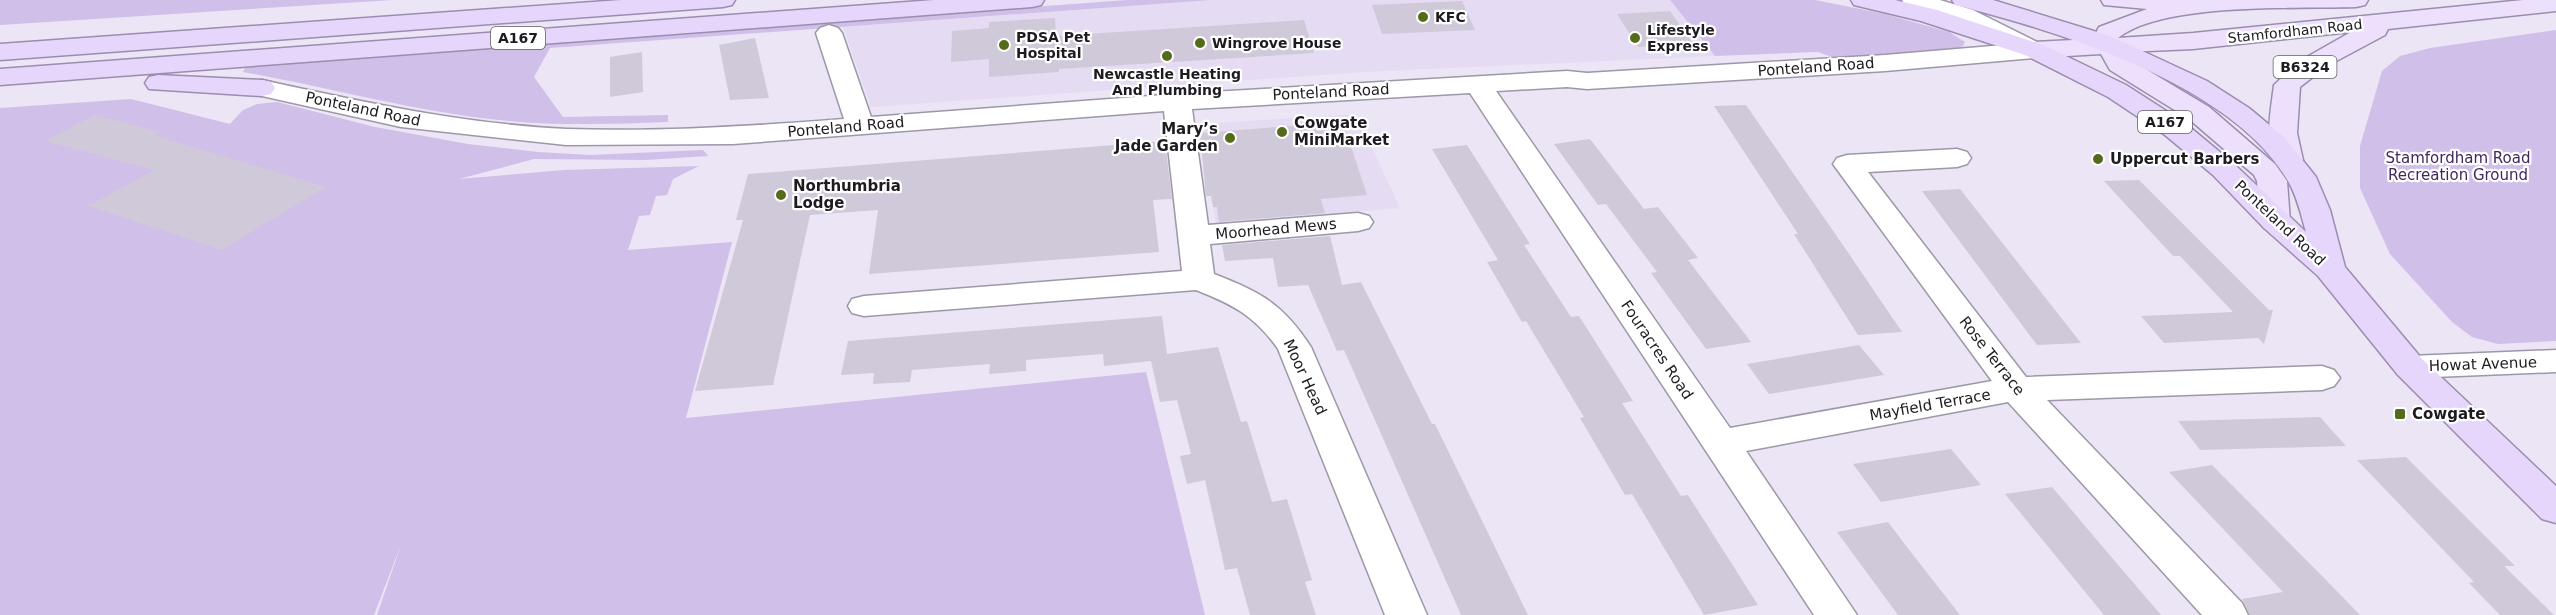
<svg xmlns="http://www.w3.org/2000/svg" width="2556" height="615" viewBox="0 0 2556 615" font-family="'DejaVu Sans',sans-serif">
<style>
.built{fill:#e5dbf3}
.green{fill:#d0bfe8}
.building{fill:#d0c9da}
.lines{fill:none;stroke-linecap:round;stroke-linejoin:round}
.minor-casing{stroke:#9d97a7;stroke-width:3}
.primary-casing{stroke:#9b8dae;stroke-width:3}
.trunk-casing{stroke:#9b8dae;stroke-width:3}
.minor{fill:#fff;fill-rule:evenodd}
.primary{fill:#ece0fd;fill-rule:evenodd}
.trunk{fill:#e6d6fc;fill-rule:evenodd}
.poi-dot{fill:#546b1b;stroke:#fff;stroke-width:2}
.labels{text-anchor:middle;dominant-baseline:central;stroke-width:4.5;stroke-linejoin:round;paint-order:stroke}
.far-poi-label{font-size:14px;font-weight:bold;fill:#1d1a20;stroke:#fff;text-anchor:start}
.far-street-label{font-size:14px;fill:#1d1a20;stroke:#fff}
.shield{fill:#fff;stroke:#615f63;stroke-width:1.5}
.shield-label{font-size:14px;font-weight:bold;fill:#1d1a20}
.street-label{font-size:15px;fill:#1d1a20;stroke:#fff}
.poi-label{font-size:15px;font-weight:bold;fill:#1d1a20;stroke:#fff;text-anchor:start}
.park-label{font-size:15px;fill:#42275f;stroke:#fff}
</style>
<rect width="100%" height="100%" fill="#ebe5f6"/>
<path class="built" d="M1212,0h458l45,56 -351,16 -493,35 -28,-80z
M1356,114l44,94 -184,15 -16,-99z"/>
<path class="green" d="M0,0h393l-393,25z
M1127,0h85l-662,48 -16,29 29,40 105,-2v7c-56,2 -113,4 -169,-2 -87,-9 -171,-33 -256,-48l2,-4 14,-3z
M1670,0h145l70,14 64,18 16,10 -2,4 -8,3 -114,11 -23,-8 -103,4z
M2556,30v311l-58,3 -26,-7 -20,-15 -62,-68 -30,-66v-42l22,-75 18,-15 30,-8z
M131,99l99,25 13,-14 14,-6 20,-2 98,25 93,17 70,8 52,3 113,-5 5,6 -62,4 -112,-1 -75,20 105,-9 135,-4 -26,13 -6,16 -11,1 -6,19 -11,1 -11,34 104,-8 -46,176 460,-46 59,243h-828l25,-73 -28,73h-374v-507z"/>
<path class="building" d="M1462,1l13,29 -93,4 -10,-29z
M1670,11l23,32 -55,4 -21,-33z
M1055,18l1,18 248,-16 10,33 -255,16v3l-70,5v-18l-38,3 1,-31 37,-3v-6z
M755,38l14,60 -39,2 -11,-55z
M642,52l1,40 -33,5v-40z
M1746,105l101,146 55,81 -44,3 -64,-101h4l-84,-128z
M95,115l65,17 -7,3 173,52 -104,63 -134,-44 67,-36 -110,-29z
M1343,122l24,73 -46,4 4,14 -106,9 -2,-15h-4l-2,-11h-5l-6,-63z
M1590,139l54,70 14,-2 40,51 -10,2 63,82 -45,7 -55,-76 6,-1 -51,-68 -8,1 -44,-61z
M1165,141l7,58 -19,1 6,52 -290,22 9,-64 -68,5 -37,170 -78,6 48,-171h-7l12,-46z
M1467,145l63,99 -6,1 47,72 8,-1 54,85 -11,2 28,44 31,49 7,-1 70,110 -54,10 -72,-121 -7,1 -45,-77 4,-1 -58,-96 -4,1 -35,-60 11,-2 -66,-111z
M2139,180l130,130h4l-9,34 -6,-6 -94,5 -23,-27 92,-4 -53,-56h-7l-69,-75z
M1960,189l121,154 -44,2 -115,-154z
M1330,236l12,49 19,-3 71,142h3l93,191h-67l-117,-265 -7,1 -29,-66 -30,2 -5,-29 -48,3 -3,-16z
M1162,316l5,38 51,-7 23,75 6,-1 25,81 15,-3 25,81 -7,2 11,33h-66l-13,-47 -12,2 -20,-90 -18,4 -7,-28 11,-2 -14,-54 -17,2 -9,-41 -47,5 -1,-12 -77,6v11l-37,3 1,-10 -78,6 -2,12 -37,2 1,-11 -33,2 7,-34z
M1859,345l25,30 -115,19 -22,-30z
M2320,417l26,29 -146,4 -22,-29z
M1951,449l30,36 -100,17 -28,-38z
M2406,457l109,109h-11l50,49h-54l-31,-32 5,-1 -117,-122z
M2212,465l115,116 33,34h-110l-8,-16 41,-7 -114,-120z
M2052,487l67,79 42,49h-57l-99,-121z
M1888,522l22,29 50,64h-62l-61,-83z"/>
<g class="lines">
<defs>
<path id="minor" d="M1902,0h38l33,10 70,35 4,5 -4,5 -9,3 -149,13 -298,18 -20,-2 -71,4 234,337 262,-47 -159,-217 4,-6 10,-3 110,-6 10,3 4,6 -4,6 -10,3 -89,5 158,205 296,-11 12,4 6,8 -6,8 -12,4 -275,10 195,203 6,12h-46l-194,-213 -262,49 111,164h-43l-344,-522 -278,16 16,116 150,-12 11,3 4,6 -4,6 -11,3 -148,13 4,30c47,18 69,30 97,73l116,268h-42l-107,-266c-23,-33 -46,-45 -82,-59l-332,26 -12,-3 -4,-7 4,-7 12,-3 318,-25 -18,-160 -431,33 -167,1 -165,-18 -148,-33 -4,-6 4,-6 9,-2c100,22 202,44 305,49 92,3 185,-3 277,-10l-28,-86 4,-5 9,-3 9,3 4,5 29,84 306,-23 390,-23 20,2 298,-18 119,-10 -49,-25 -50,-15z
M2556,350v22l-146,6 -12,-3 -5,-8 5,-8 12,-3z"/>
<path id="primary" d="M2101,0h267l-3,5 -9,2c-59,2 -193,-5 -238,31l75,-5 330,-33h33v11l-168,18 -3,6 -58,31 -27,21 -3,46 6,27 -4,6 -10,3 -10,-3c-16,-23 -8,-55 -5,-81l24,-23 53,-30 -158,17 -67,3 3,7 80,48 66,57 12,17 3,41 -4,6 -11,3 -11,-3 -4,-6 -3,-41 -3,-6 -65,-56 -79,-49 -9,-16 -67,4 -9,-3 -4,-5 4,-5 9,-3 59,-3 6,-12 48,-18 -43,-4z"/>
<path id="trunk" d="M621,0h114l-3,5 -9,2 -723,53v-16z
M934,0h110l-3,5 -9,2 -1032,78v-16z
M1851,0h44l42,10 106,35 83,40 59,38 48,40 73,69c-5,-17 -9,-36 -18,-51 -56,-97 -230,-150 -333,-176l-3,-5h41l117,36 97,45 42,27 36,30 31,39 14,33 15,57 77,92 134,127v37l-14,-4 -144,-144 -80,-99 -54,-48 -51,-53 -48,-40 -57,-38 -83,-42 -104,-34 -67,-16z
M158,75l104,5 9,2 4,6 -4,6 -9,2 -113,-7 -4,-6 4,-6z"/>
</defs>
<use href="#minor" class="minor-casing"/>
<use href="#primary" class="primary-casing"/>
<use href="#trunk" class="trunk-casing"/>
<use href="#minor" class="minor"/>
<use href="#primary" class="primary"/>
<use href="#trunk" class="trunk"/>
</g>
<g class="poi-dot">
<circle cx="1423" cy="17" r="6"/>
<circle cx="1635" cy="38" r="6"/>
<circle cx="1200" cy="43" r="6"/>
<circle cx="1004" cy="45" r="6"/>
<circle cx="1167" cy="56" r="6"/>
<circle cx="1282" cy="132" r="6"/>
<circle cx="1230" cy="138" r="6"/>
<circle cx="2098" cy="159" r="6"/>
<circle cx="781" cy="195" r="6"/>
<rect x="2394" y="408" width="12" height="12" rx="3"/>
</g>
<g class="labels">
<g class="far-poi-label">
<text x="1435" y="17">KFC</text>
<text x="1647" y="30">Lifestyle<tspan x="1647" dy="16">Express</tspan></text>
<text x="1016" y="37">PDSA Pet<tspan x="1016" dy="16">Hospital</tspan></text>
<text x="1212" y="43">Wingrove House</text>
<text x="1167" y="74" text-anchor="middle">Newcastle Heating<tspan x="1167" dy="16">And Plumbing</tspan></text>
</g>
<g class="far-street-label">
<text transform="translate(2295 31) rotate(-6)">Stamfordham Road</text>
</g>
<g class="shield">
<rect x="491" y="27" width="54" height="22" rx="4.5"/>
<rect x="2273.5" y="56" width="63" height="22" rx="4.5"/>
<rect x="2138" y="111" width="54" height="22" rx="4.5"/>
</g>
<g class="shield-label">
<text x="518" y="38">A167</text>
<text x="2305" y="67">B6324</text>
<text x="2165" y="122">A167</text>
</g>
<g class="street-label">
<text transform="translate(1816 67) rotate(-4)">Ponteland Road</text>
<text transform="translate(1331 92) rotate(-3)">Ponteland Road</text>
<text transform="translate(363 109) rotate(12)">Ponteland Road</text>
<text transform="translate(846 127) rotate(-5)">Ponteland Road</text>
<text transform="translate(2280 223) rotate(43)">Ponteland Road</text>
<text transform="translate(1276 229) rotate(-5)">Moorhead Mews</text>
<text transform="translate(1657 350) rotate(56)">Fouracres Road</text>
<text transform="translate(1992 356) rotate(52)">Rose Terrace</text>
<text transform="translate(2483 364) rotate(-2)">Howat Avenue</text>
<text transform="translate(1305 377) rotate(65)">Moor Head</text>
<text transform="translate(1930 405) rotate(-10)">Mayfield Terrace</text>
</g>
<g class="poi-label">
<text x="1294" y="123">Cowgate<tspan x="1294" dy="17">MiniMarket</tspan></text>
<text x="1218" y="129" text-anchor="end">Mary’s<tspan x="1218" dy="17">Jade Garden</tspan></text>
<text x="2110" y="159">Uppercut Barbers</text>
<text x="793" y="186">Northumbria<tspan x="793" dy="17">Lodge</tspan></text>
<text x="2412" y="414">Cowgate</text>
</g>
<g class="park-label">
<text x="2458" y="158">Stamfordham Road<tspan x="2458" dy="17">Recreation Ground</tspan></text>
</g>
</g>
</svg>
